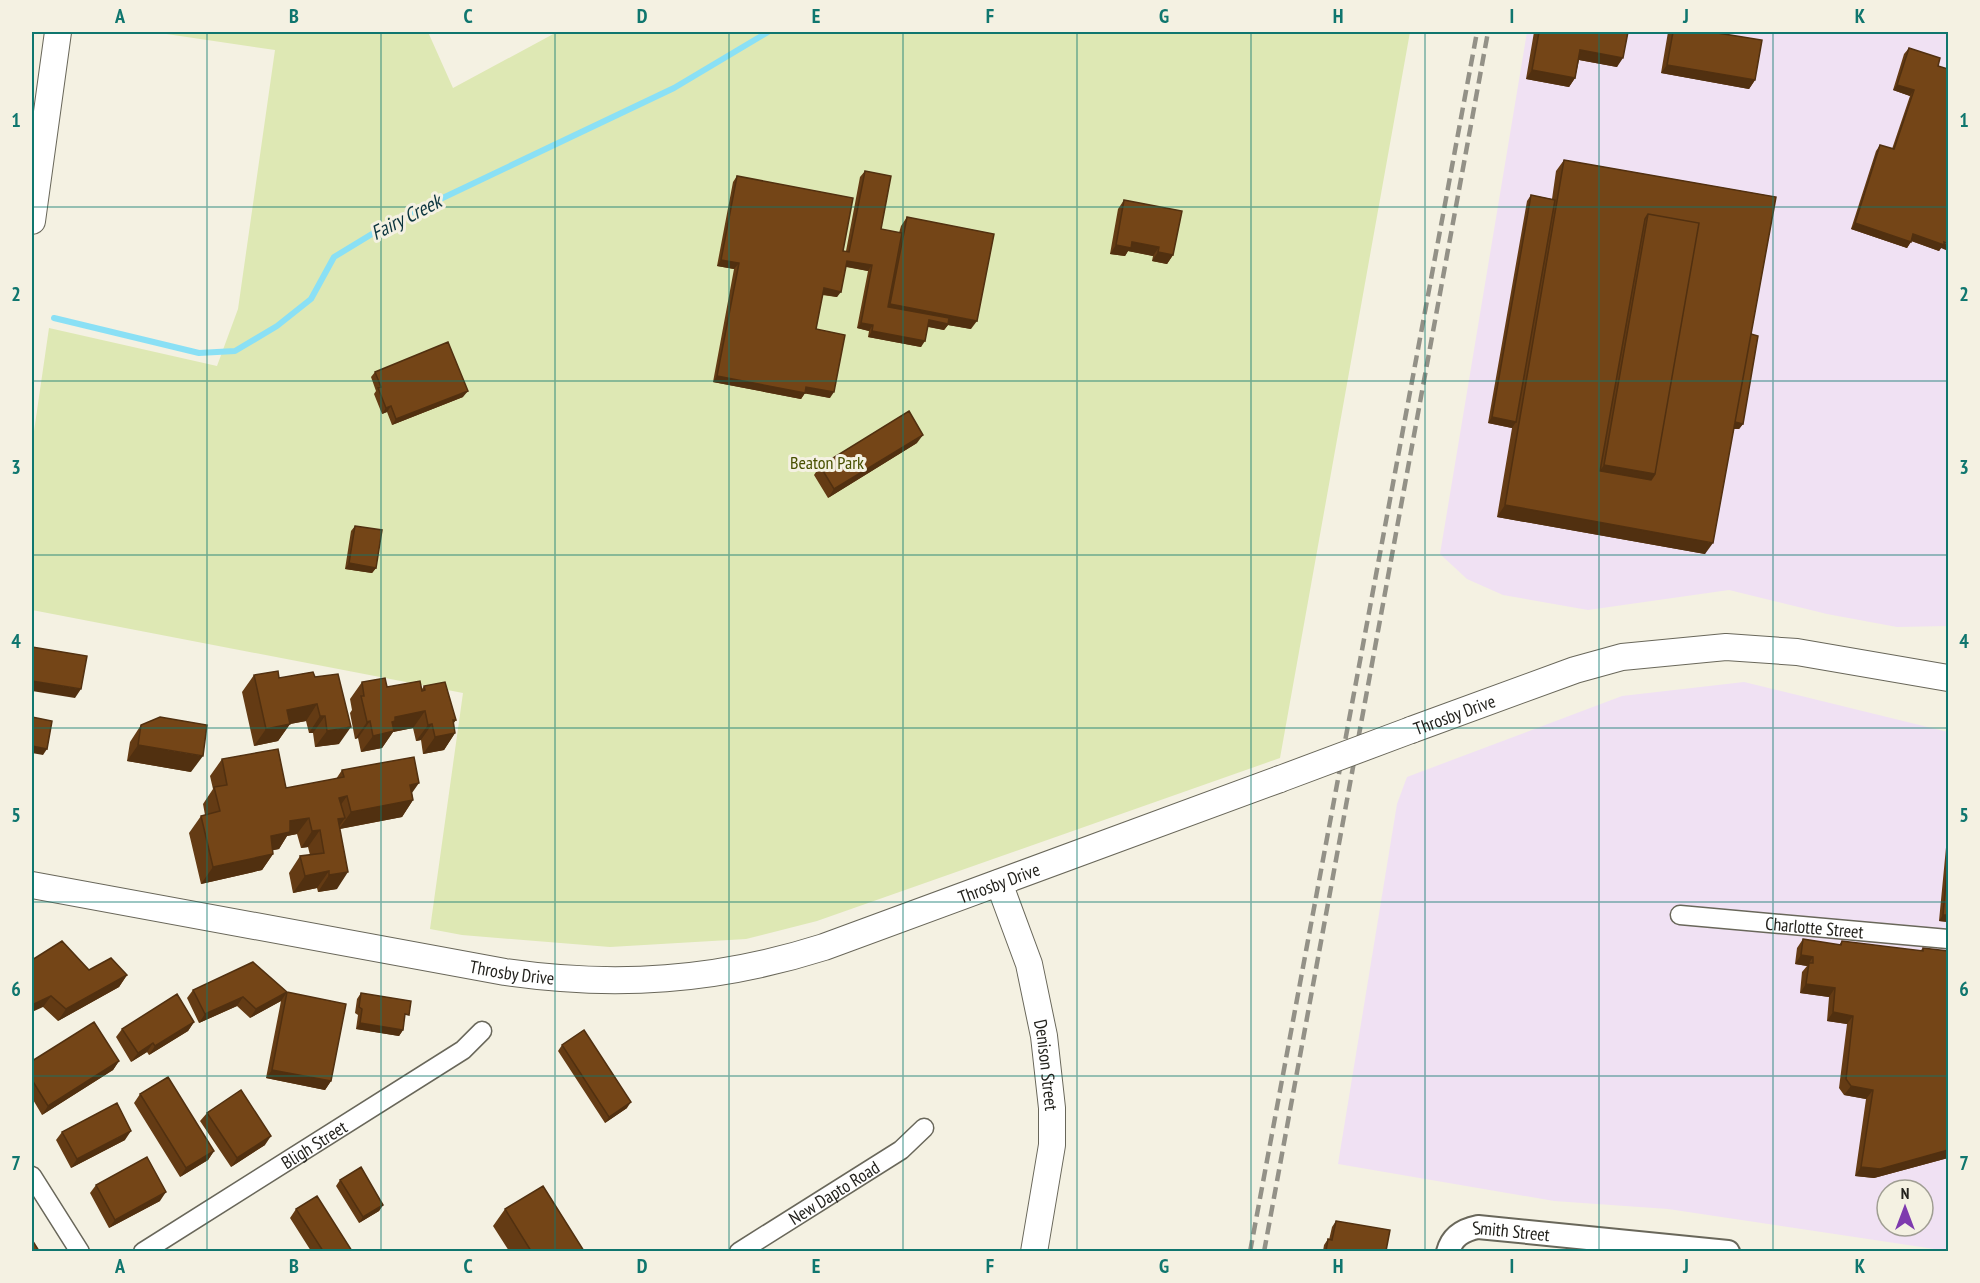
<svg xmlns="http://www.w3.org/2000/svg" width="1980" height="1283" viewBox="0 0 1980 1283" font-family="'PT Sans Narrow',sans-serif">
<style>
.commercial{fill:#f0e1f3;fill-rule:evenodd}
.green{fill:#dee8b4}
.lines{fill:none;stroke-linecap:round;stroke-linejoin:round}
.stream{stroke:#8ae0f5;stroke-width:6}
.minor-casing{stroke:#69675a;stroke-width:21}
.tertiary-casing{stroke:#69675a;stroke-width:26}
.secondary-casing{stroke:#69675a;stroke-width:28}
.minor{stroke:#fff;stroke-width:18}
.tertiary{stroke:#fff;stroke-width:22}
.secondary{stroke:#fff;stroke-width:26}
.rail{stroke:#939187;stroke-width:4.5;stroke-dasharray:12 6;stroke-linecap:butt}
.secondary-bridge-casing{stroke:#69675a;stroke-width:28;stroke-linecap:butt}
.secondary-bridge{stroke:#fff;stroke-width:26}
.wall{fill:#643b14}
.shaded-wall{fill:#513010}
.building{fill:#744517;stroke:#513010;stroke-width:1.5;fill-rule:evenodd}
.grid{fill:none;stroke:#0f766e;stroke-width:1.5;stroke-opacity:0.55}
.labels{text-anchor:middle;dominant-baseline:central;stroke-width:6;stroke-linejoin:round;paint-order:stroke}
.park-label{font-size:18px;fill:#485000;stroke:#f4f1e2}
.street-label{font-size:18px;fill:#23221d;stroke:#f4f1e2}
.water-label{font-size:20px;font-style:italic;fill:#0b353e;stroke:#f4f1e2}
.neatline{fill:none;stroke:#0f766e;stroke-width:2}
.grid-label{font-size:20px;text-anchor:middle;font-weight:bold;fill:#0f766e}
</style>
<rect width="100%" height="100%" fill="#f4f1e2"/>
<path class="commercial" d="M1527,32h421v594l-51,1 -70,-13 -98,-24 -141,20 -85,-15 -36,-16 -27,-25z
M1744,682l204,50v519l-280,-42 -114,-8 -216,-37 59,-360 10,-27 215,-81zM1887,1190h36v36h-36z"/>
<path class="green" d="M153,32h275l25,56 104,-56h853l-130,726 -463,163 -71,18 -136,8 -148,-12 -32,-6 33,-236 -431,-83v-165l17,-117 168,38 21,-57 37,-259z"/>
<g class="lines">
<path class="stream" d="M54,318l145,35 36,-2 42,-25 34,-27 23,-42 56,-34 284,-135 94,-56"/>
<defs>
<g id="minor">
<path id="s1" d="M1680,915l268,24"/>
<path d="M32,1176l48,76"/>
<path id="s2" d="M143,1252l320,-202 19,-19"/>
<path id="s3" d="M739,1252l162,-102 23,-22"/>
</g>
<g id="tertiary">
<path id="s4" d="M1448,1252c4,-16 15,-22 30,-25l250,25"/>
</g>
<g id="secondary">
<path d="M32,221l26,-189"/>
<path id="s5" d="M1411,730l164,-60 47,-13 104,-10 71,5 151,26"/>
<path id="s6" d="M999,883l30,81 15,72 8,72v37l-18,107"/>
<path id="s7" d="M32,885l473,87c111,16 212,9 319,-25l456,-168"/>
</g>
</defs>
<use href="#minor" class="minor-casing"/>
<use href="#tertiary" class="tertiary-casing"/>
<use href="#secondary" class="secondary-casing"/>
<use href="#minor" class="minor"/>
<use href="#tertiary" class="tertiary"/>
<use href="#secondary" class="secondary"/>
<path class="rail" d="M1250,1252l227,-1220
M1264,1252l224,-1220"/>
<defs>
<path id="secondary-bridge" d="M1280,779l131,-49"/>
</defs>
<use href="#secondary-bridge" class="secondary-bridge-casing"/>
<use href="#secondary-bridge" class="secondary-bridge"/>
</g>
<path class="wall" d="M1534,32h94l-11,35 -38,-7 -4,18 -6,9 -43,-8z
M1668,32h50v1l37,47 -6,9 -88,-16z
M1909,48l29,18 3,182 -2,3 -28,-10 -4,7 -56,-19 25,-78 4,-6 12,4 18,-53 -17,-6 11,-36z
M1564,160l212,37 -25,137 -8,90 -4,5h-5l-29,125 -208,-37 15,-89 -24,-5 39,-222 4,-6 21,4 4,-28z
M865,171l16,58 18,4 2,-7 6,-9 64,112 -23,-4 -4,5 -16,-3 -7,20 -53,-10 1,-6 -12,-3 11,-57 -22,-4 -9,30 -15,-2 -6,34 14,69 -25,-5 -4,6 -88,-17 21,-113 -17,-3 16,-84 4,-6 106,75h3l14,-74z
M1124,200l49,55 -6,9 -15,-3 1,-5 -25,-5 -3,5 -15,-2 8,-45z
M375,372l88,25 -71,28 -5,-13 -5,2 -8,-20 2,-3 -5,-14z
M917,443l-89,55 -14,-23 6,-9z
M355,526l21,42 -4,5 -27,-4 6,-38z
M313,672l26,72 -24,3 -2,-14h-4l-3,-12 -16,3 -12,17 -24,5 -12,-54 12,-17 25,3z
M362,682l25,5 35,2 2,-3 32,34 -3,3 2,10 -11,17 -21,4 -2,-14 -5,1 -3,-13 -20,4 -11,16 -21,4 -3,-14 -3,1 -5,-26 2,-3 -2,-11z
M141,725l50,47 -64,-11 3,-19z
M222,759l64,29 50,-9 6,-9 70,23 1,7 -11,17 -62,12 -3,60 -19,3 -1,-4 -24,5 -4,-20 11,-17 10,-1 -2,-8 -7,1 -4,-14 -10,2 -8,13 -6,1v4l-11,16 -61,14 -12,-51 12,-17 4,-1 -2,-11 10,-15 -3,-13z
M1948,835v87l-9,-1 8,-84z
M1803,939l36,6 3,-4 78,10 3,-3 25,3v207l-74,20 -19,-2 11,-77 -22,-4 -5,-7 8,-64 -20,-3 2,-24 -29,-4 2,-21 5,-6 -12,-2 2,-16z
M32,960l57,10 38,5 -8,12 -61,34 -15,-14z
M193,990l94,2 44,89 -6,9 -59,-12 15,-77 -31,17 -13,-12 -38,17 -12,-25z
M361,993l42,37 -4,6 -43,-7 2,-14 -3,-2 2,-14z
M194,1022l-6,9 -39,24 -2,-3 -16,10 -15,-25 6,-8z
M562,1045l65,63 -22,15 -47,-72z
M32,1061h87l-6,9 -71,45 -10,-17z
M140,1094l74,57 -6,9 -28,17 -46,-74z
M207,1113l58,32 -34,22 -31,-46z
M62,1132l63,8 -54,28 -15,-28z
M340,1180l43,25 -4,6 -20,12 -23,-37z
M96,1185l64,16 -51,27 -19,-35z
M296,1209l56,42h-41l-21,-33z
M505,1209l79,42h-75l-16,-25z
M1336,1221l50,30h-63l1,-6 4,-6 1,1 3,-13z"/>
<path class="shaded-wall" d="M1580,50l43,8 -6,9 -43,-8z
M1667,65l88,15 -6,9 -88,-16z
M1532,70l43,8 -6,9 -43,-8z
M1897,85l17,5 -4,6 -17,-6z
M1855,223l56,19 -4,6 -56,-19z
M1913,234l35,10v7l-7,-3 -2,3 -30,-11z
M1132,242l27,5 -6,9 -25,-5 -3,5 -15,-2 6,-9z
M1158,252l15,3 -6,9 -15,-3z
M721,260l18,3 -5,6 -17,-3z
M847,261l25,4 -4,6 -25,-5z
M824,288l17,4 -4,5 -17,-3z
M890,304l87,17 -6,8 -23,-4 -4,5 -19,-4 -41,-13z
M861,323l12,2 -4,6 -12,-3z
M872,331l53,10 -4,6 -53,-10z
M717,376l88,17 -4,6 -88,-17z
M806,387l28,5 -4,6 -28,-5z
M468,391l-5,6 -71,28 4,-6z
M391,406l-4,6 -5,2 4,-6z
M1492,417l24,5 -4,6 -24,-5z
M1732,422l11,2 -4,5 -11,-1z
M923,435l-6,8 -89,55 6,-9z
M1604,465l51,9 -12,17 -51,-9z
M1505,505l208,38 -8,11 -208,-37z
M349,563l27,5 -4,5 -27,-4z
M32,681l49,8 -6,9 -43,-7z
M317,704l-11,17 -16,3 -12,17 -24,5 12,-17 21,-19z
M425,711l-12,17 -20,4 -11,16 -21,4 12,-16 22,-19z
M320,716h5l-12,17h-4z
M453,720h3l-11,15 10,-2 -11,17 -21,4 12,-17z
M370,721l-12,17 -3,1 12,-17z
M432,724l-11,16 -5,1 12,-16z
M351,727l-12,17 -24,3 12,-16z
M138,745l65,11 -12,16 -64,-11z
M32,746l15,3 -4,6 -11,-2z
M419,783l-12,17 3,-15z
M347,796l-12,17 4,-15z
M413,800l-11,17 -63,12 12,-17z
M309,818l-12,16 -10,2 -8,13 -20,4 12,-17 19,-15z
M345,818l-12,17 5,-16z
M320,830l-12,17 -7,1 11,-17z
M273,854l-11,16 -61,14 12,-17z
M329,871l-12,17 -24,5 12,-17z
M348,872l-11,17 -19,3 11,-17z
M1943,915h5v7l-9,-1z
M1801,955l12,2 -6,9 -12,-2z
M127,975l-8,12 -61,34 8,-12z
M1806,984l29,4 -6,9 -29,-4z
M287,992l-6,9 -31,17 6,-9z
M51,996l-8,11 -11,5v-7z
M243,997l-6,9 -38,17 6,-9z
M1833,1012l20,4 -6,8 -20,-3z
M194,1022l-6,9 -39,24 6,-9z
M360,1023l43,7 -4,6 -43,-7z
M153,1043l-6,9 -16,10 7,-9z
M119,1061l-6,9 -71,45 6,-9z
M272,1070l59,11 -6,9 -59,-12z
M1851,1086l22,4 -7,9 -22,-4z
M631,1102l-4,6 -22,15 4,-6z
M131,1131l-6,9 -54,28 6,-9z
M271,1136l-6,9 -34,22 6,-9z
M1948,1150v8l-74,20 -19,-2 6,-9z
M214,1151l-6,9 -28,17 6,-9z
M166,1192l-6,9 -51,27 6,-8z
M383,1205l-4,6 -20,12 4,-6z"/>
<path class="building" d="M1539,32h89l-5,26 -43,-8 -5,28 -43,-8z
M1673,32h45v1l44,7 -7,40 -88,-15z
M1909,48l31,10 -2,8 10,3v175l-4,-2v3l-31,-11 -2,8 -56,-19 25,-78 14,4 20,-59 -17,-5z
M1564,160l212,37 -63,346 -208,-38zM1648,214l51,9 -44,251 -4,6 -51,-9 45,-252z
M865,171l26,5 -10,53 21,4 -14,74 61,11 -1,6 -19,-4 -4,21 -53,-10 1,-6 -12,-2 11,-58 -25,-4 -6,31 -17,-4 -8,41 29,6 -11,57 -28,-5 -1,6 -88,-17 22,-113 -18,-3 16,-84 116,22 -10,53 6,1z
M1531,195l24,5 -39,222 -24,-5z
M1124,200l58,11 -9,44 -15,-3 1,-5 -27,-5 -1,6 -15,-3z
M1648,214l51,9 -44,251 -51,-9z
M907,217l87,17 -17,87 -87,-17z
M1751,334l7,2 -15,88 -8,-2z
M448,342l20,49 -72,28 -5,-13 -5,2 -8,-20 3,-1 -6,-15z
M909,411l14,24 -89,54 -14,-23z
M355,526l27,4 -6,38 -27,-5z
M32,647l55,9 -6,33 -49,-8z
M278,671l1,7 34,-6 2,5 23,-3 13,53 -24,4 -2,-15h-5l-3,-12 -30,6 3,14 -24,5 -12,-54z
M385,678l2,9 33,-6 2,10 3,-1 -1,-4 21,-4 11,38h-3l2,13 -20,4 -3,-13 -4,1 -3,-14 -30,6v4l-3,1 2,9 -21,5 -3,-15 -3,1 -6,-26h3l-2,-14z
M32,717l20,4 -5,28 -15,-3z
M160,717l47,8 -4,31 -65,-11 3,-20z
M278,749l8,39 58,-11 -2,-7 72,-13 5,26 -9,2 3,15 -62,12 -4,-16 -8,2 6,20 -7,1 10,53 -19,3v-4l-24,5 -5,-20 24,-3 -4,-23 -8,1 -3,-13 -19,3v11l-19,4 2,18 -60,13 -12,-51 19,-5 -6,-24 13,-2 -5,-26z
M1948,859v56h-5z
M1803,939l38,6 1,-4 81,10v-3l25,3v199l-68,19 -19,-2 12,-77 -22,-4 -5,-7 7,-63 -20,-4 2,-24 -29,-4 3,-21h4v-6l-12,-2z
M62,941l27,29 22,-12 16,17 -61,34 -15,-13 -19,9v-45z
M253,962l34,30 -31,17 -13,-12 -38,17 -12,-24z
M287,992l59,12 -15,77 -59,-11z
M361,993l50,8 -2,14 -4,-1 -2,16 -43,-7 2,-14 -3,-2z
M177,994l17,28 -39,24 -2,-3 -15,10 -16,-24z
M94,1022l25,39 -71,45 -16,-26v-19z
M584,1030l47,72 -22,15 -47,-72z
M168,1077l46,74 -28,17 -46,-74z
M241,1090l30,46 -34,22 -30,-45z
M117,1103l14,28 -54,28 -15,-27z
M147,1157l19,35 -51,28 -19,-35z
M361,1167l22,38 -20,12 -23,-37z
M543,1186l41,65h-53l-26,-42z
M317,1196l35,55h-29l-27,-42z
M1336,1221l54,9 -4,21h-60l2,-12 4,1z
M34,1243l5,8h-7v-6z"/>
<path class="grid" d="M207,32v1220M381,32v1220M555,32v1220M729,32v1220M903,32v1220M1077,32v1220M1251,32v1220M1425,32v1220M1599,32v1220M1773,32v1220M32,207h1916M32,381h1916M32,555h1916M32,728h1916M32,902h1916M32,1076h1916"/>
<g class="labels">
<g class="park-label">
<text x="827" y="462">Beaton Park</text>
</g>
<g class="street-label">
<text stroke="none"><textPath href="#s5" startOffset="46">Throsby Drive</textPath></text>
<text stroke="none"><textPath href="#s7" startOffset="990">Throsby Drive</textPath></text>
<text stroke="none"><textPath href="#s1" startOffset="135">Charlotte Street</textPath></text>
<text stroke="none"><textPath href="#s7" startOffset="488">Throsby Drive</textPath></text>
<text stroke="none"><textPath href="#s6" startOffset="189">Denison Street</textPath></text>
<text stroke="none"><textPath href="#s2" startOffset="202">Bligh Street</textPath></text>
<text stroke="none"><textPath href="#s3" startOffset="112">New Dapto Road</textPath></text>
<text stroke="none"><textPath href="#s4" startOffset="75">Smith Street</textPath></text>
</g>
<g class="water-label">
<text transform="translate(406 217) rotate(-27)">Fairy Creek</text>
</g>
</g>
<rect width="1980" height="1283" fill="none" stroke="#f4f1e2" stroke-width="66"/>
<g transform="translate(1905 1208)"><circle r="28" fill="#f4f1e2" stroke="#a09e93" stroke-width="1.5"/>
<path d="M0-4.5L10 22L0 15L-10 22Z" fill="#7e3aae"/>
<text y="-9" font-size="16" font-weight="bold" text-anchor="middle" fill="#23221d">N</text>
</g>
<rect x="33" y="33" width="1914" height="1217" class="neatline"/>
<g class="grid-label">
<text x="120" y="23">A</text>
<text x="294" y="23">B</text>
<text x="468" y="23">C</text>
<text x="642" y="23">D</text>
<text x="816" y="23">E</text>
<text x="990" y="23">F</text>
<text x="1164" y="23">G</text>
<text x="1338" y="23">H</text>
<text x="1512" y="23">I</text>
<text x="1686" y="23">J</text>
<text x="1860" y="23">K</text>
<text x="16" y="127">1</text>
<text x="1964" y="127">1</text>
<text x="16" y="301">2</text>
<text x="1964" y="301">2</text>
<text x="16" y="474">3</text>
<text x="1964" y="474">3</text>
<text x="16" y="648">4</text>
<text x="1964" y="648">4</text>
<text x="16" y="822">5</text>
<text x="1964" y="822">5</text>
<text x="16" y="996">6</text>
<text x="1964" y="996">6</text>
<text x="16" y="1170">7</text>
<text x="1964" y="1170">7</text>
<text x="120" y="1273">A</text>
<text x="294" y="1273">B</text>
<text x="468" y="1273">C</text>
<text x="642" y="1273">D</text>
<text x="816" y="1273">E</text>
<text x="990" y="1273">F</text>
<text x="1164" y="1273">G</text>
<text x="1338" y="1273">H</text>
<text x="1512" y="1273">I</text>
<text x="1686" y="1273">J</text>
<text x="1860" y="1273">K</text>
</g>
</svg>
